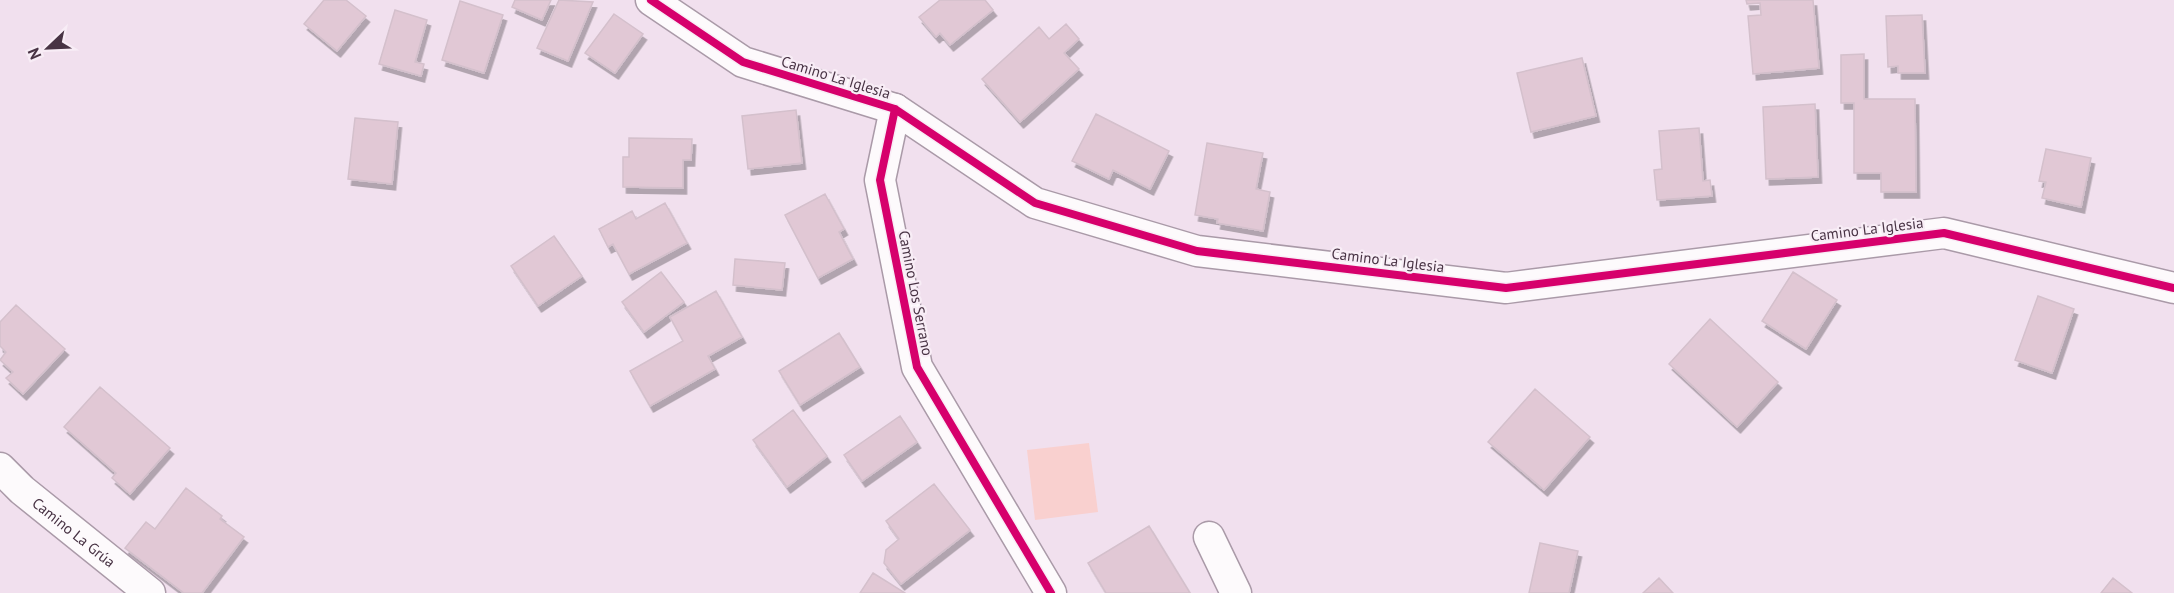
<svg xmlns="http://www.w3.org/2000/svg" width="2174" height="593" viewBox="0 0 2174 593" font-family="'PT Sans',sans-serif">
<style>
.green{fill:#f9d0cf}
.building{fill:#e1c8d5;stroke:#d4c0cc;stroke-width:1.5;filter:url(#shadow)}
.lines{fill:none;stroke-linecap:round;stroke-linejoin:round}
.minor-casing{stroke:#aa9aa8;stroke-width:33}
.minor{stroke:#fdfafc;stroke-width:30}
.cycleway-casing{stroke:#f8edf6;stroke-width:11}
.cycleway{stroke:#d6006c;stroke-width:8}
.labels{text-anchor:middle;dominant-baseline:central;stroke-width:4.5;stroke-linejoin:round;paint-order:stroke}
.street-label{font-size:15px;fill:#483344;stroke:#f8edf6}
</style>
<defs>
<filter id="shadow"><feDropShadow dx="3.5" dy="6" stdDeviation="0" flood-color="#0004"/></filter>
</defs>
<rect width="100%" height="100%" fill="#f1e0ee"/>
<path class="green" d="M1089,443l9,69 -63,8 -8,-70z"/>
<path class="building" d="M324,0h22l20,16 -29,35 -33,-27z
M515,0h36l-9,20 -30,-13z
M559,0l34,2 -25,59 -31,-13z
M940,0h45l8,10 -43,35 -10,-12 -4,4 -17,-20z
M1746,0h67l6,68 -66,6 -5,-58 13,-1 -1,-12 -13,1z
M460,1l43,14 -19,58 -42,-13z
M395,10l32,10 -12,42 9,2 -3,12 -42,-12z
M614,14l29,20 -28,39 -30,-20z
M1922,15l3,58h-27v-7l-10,1 -2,-51z
M1066,24l13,15 -15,14 15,16 -59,53 -38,-43 57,-52 10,12z
M1864,54v45h51l1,93h-35v-19h-27v-70h-13v-48z
M1582,58l14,58 -65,16 -14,-59z
M1815,104l3,73 -52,2 -3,-72z
M796,110l6,53 -54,6 -6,-53z
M1096,114l73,37 -19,38 -37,-19 -4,9 -37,-18z
M355,118l43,4 -6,62 -44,-5z
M1699,128l4,53 7,-1 2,16 -55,4 -3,-30 8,-1 -3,-38z
M629,138l63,1 -1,21h-8v28l-60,-1v-30h6z
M1207,143l56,10 -7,36 14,3 -7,39 -46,-8 1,-4 -23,-4z
M2046,149l45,9 -10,49 -39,-9 4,-16 -7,-1z
M825,194l19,35 -5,3 14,27 -35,19 -33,-63z
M665,203l22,40 -58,31 -16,-30 -5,3 -9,-18 33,-18 4,8z
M554,236l28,40 -44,30 -27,-40z
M735,259l50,4 -3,27 -49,-5z
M661,272l23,30 -40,30 -22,-30z
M1793,272l44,28 -31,49 -44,-28z
M716,291l26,46 -34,19 7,13 -65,37 -20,-35 53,-30 -13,-24z
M2038,296l36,13 -22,64 -37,-13z
M16,305l49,44 -42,45 -17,-16 7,-6 -13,-12 6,-8 -6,-6v-24z
M1710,319l68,63 -41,45 -68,-63z
M839,333l21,34 -60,38 -21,-34z
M100,387l70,61 -40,46 -18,-16 4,-5 -52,-46z
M1535,389l55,48 -46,53 -56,-48z
M793,410l34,46 -40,31 -34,-47z
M900,416l17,26 -55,39 -18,-26z
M934,484l36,46 -69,54 -17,-21 2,-13 13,-11 -13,-18z
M186,488l36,28 -2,3 24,18 -42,56h-18l-59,-45 21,-26 9,7z
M1149,526l41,67h-84l-18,-30z
M1540,543l38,8 -9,42h-40z
M873,573l32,20h-45z
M1659,578l14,15h-30z
M2113,578l19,15h-31z"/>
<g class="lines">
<defs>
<g id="minor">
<path d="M651,0l92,62 152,47 140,94 162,48 309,37 438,-55 230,55"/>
<path d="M895,109l-15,71 37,187 134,226"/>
<path id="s1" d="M0,468l22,22 128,103"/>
<path d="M1209,537l27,56"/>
</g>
</defs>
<use href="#minor" class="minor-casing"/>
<use href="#minor" class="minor"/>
<defs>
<path id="cycleway" d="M651,0l92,62 152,47 140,94 162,48 309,37 438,-55 230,55
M895,109l-15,71 37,187 134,226"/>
</defs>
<use href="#cycleway" class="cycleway-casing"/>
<use href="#cycleway" class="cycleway"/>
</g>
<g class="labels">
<g class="street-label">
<text transform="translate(836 77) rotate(17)">Camino La Iglesia</text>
<text transform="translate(1867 229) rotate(-7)">Camino La Iglesia</text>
<text transform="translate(1388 260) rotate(7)">Camino La Iglesia</text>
<text transform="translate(916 293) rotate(79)">Camino Los Serrano</text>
<text stroke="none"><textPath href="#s1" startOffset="98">Camino La Grúa</textPath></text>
</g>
</g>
<g transform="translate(48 48) rotate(247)" stroke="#f8edf6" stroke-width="4.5" paint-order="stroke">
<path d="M0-4.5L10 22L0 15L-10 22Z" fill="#483344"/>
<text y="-9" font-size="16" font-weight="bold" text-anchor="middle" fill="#483344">N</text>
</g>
</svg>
